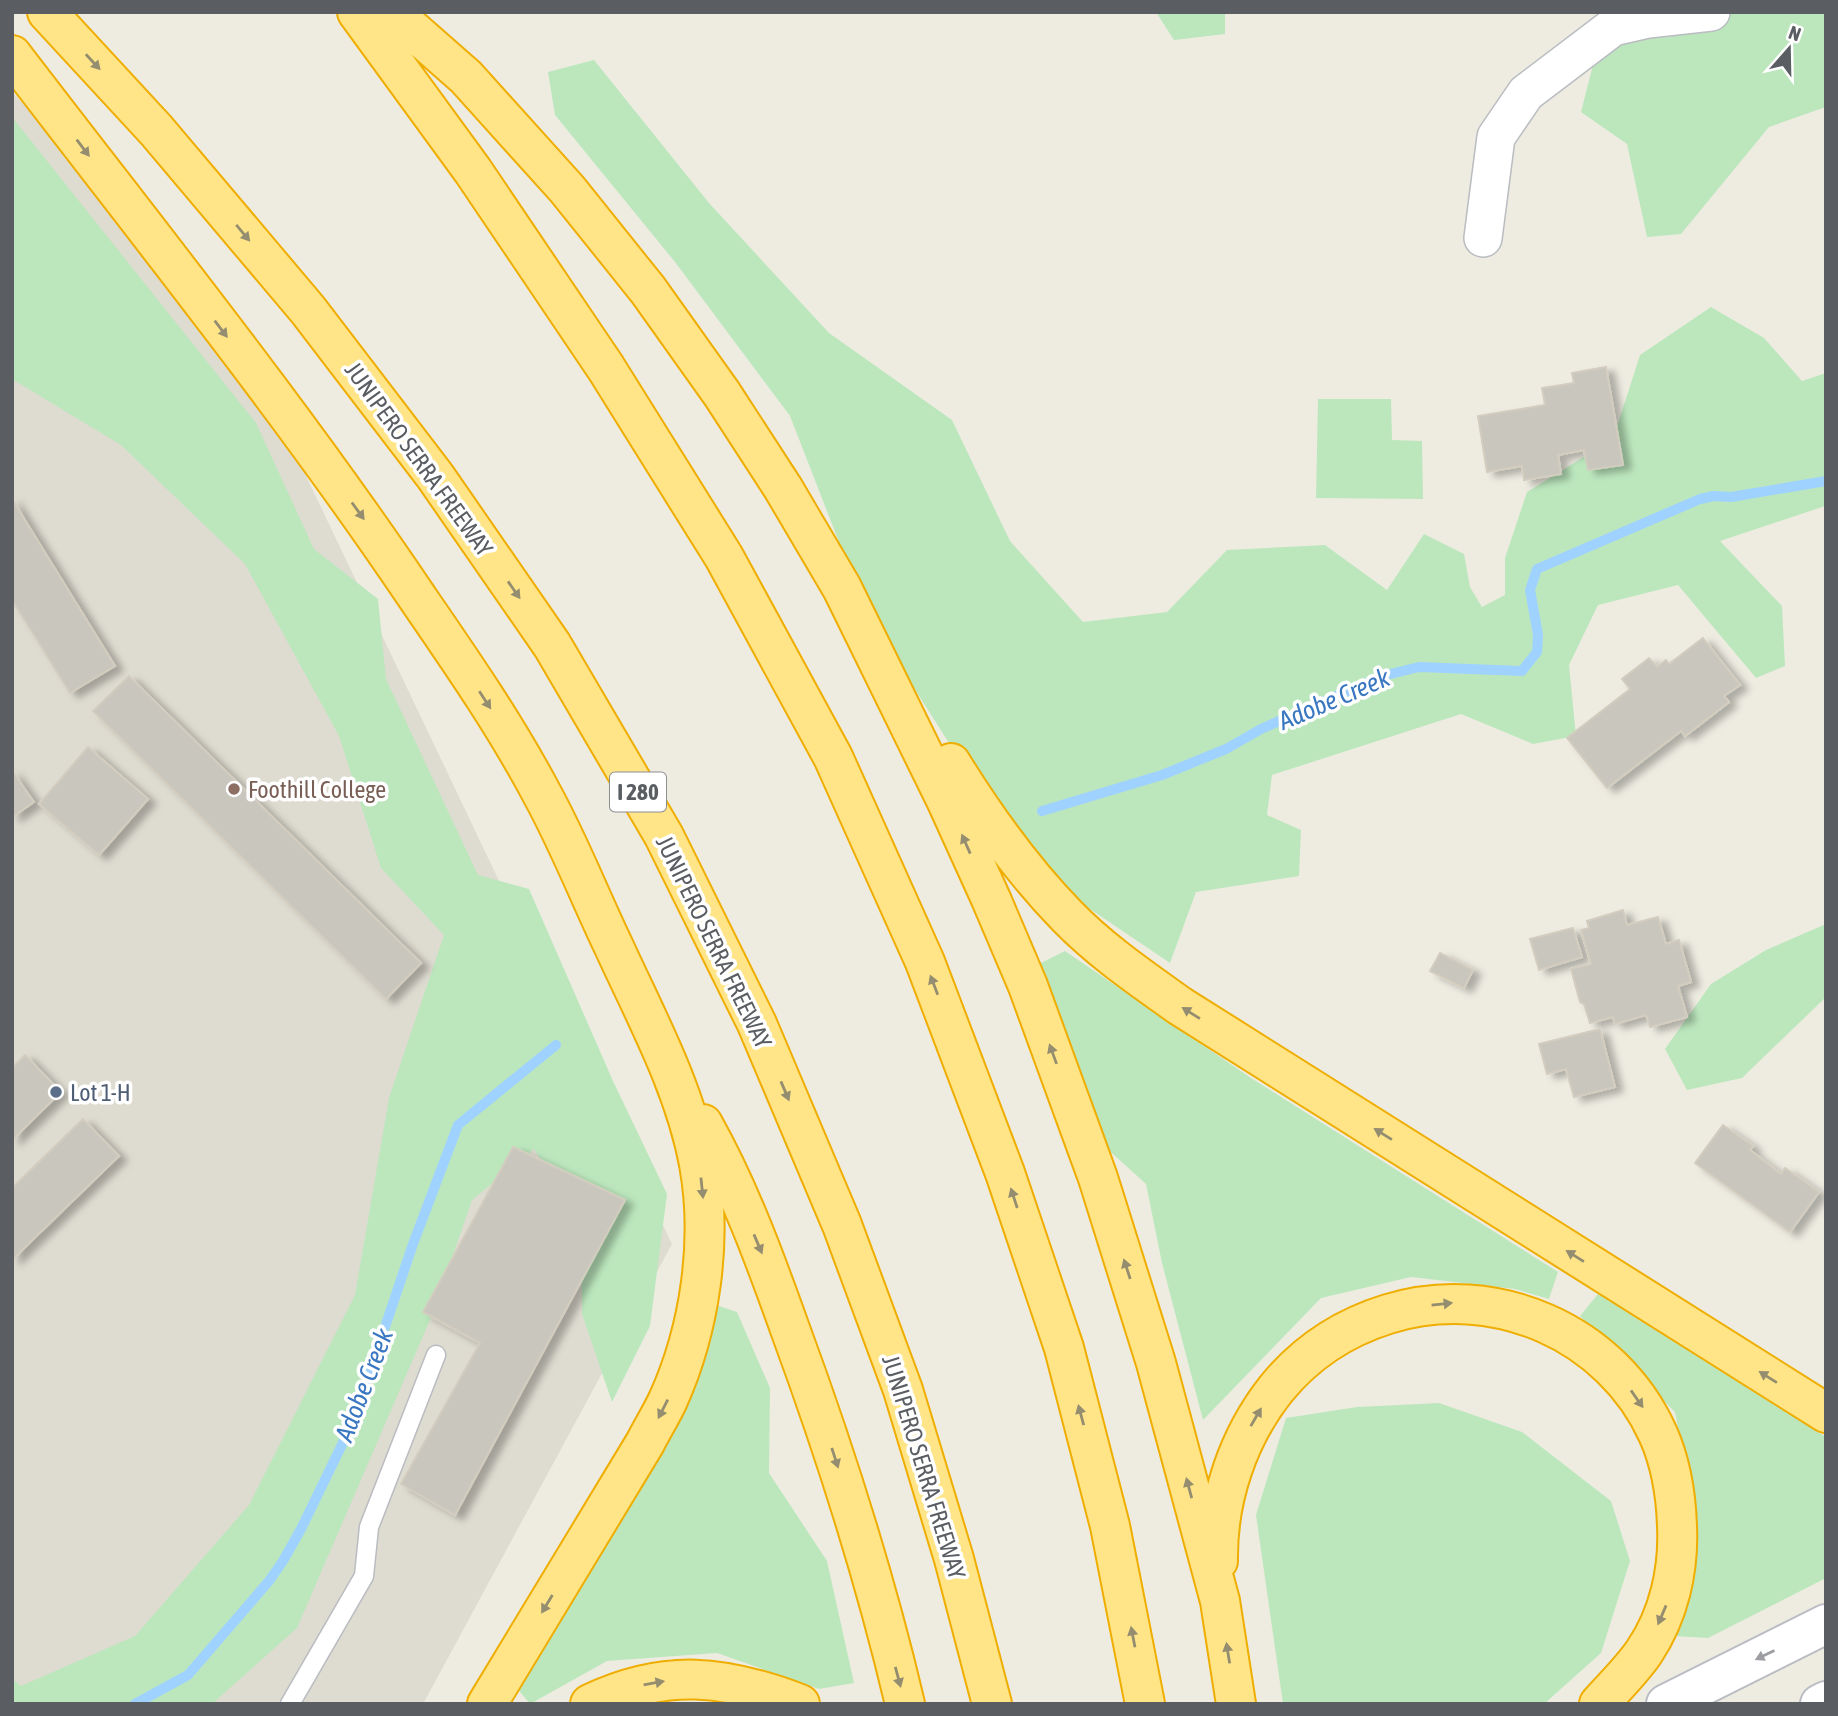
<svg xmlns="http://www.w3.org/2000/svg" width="1838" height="1716" viewBox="0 0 1838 1716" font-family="'Asap Condensed',sans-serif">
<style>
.education{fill:#dedbd0}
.green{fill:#bce7bd}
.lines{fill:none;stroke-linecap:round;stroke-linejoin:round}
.stream{stroke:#a0d2ff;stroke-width:10}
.building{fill:#c9c6be;stroke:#d3cdbf;stroke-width:2;filter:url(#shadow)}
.lane-casing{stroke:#b9bcc1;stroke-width:21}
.street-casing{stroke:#b9bcc1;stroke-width:40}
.secondary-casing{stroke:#babdc4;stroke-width:42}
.highway-casing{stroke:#efad00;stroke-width:42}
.lane{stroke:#fff;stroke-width:18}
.street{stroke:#fff;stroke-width:37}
.secondary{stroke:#fff;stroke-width:38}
.highway{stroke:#ffe587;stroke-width:38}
.oneway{fill:#948d70}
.oneway2{fill:#9c9ea1}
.education-dot{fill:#8d6e63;stroke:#fff;stroke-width:2.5}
.service-dot{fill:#5c6f8a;stroke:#fff;stroke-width:2.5}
.labels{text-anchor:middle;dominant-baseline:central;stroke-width:7;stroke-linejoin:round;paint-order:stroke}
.shield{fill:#fff;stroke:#8c8e92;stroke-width:2}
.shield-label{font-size:23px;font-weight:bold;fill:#5a5e63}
.street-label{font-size:24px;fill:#5a5e63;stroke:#fff}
.education-label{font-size:24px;fill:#785e54;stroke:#fff;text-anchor:start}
.service-label{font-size:24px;fill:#4e5e75;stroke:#fff;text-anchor:start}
.water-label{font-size:26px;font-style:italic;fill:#3977c1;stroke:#fff}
</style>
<defs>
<filter id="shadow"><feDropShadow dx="8" dy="4.5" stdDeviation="3.5" flood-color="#0004"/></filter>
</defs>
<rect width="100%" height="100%" fill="#eeece1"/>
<path class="education" d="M12,92l226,241 434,911 -249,460h-411z"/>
<path class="green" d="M1156,12h69v22l-51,6z
M1665,12h161v95l-57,20 -88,107 -34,3 -20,-93 -46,-32 13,-51 65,-37z
M594,60l115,143 120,130 123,87 58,121 73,81 84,-10 60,-62 98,-5 62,45 37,-56 40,20 6,33 12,20 23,-12v-37l22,-66 86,-53 27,-84 71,-48 53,31 38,43 24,-8 -1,133 -105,35 62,65 3,60 -29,12 -78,-93 -80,20 -29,60 7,71 -43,8 -72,-30 -189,61 -5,40 34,15 -2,46 -103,16 -26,71 -120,-81 -94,-128 -89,-140 -77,-198 -115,-154 -120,-147 -7,-43z
M12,117l244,306 58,126 64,50 8,80 92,196 51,14 84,192 54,113 -17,132 -38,76 -30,-88 -1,-93 -47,-72 -62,51 -39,113 -136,315 -85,76h-200v-25l9,7 114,-50 114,-131 106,-210 34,-197 55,-163 -63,-67 -42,-132 -94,-172 -124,-119 -109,-66z
M1318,399h73l1,41 30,1 1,58 -107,-1z
M1826,924v73l-84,81 -55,12 -22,-41 46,-65 55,-34z
M1065,951l186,127 307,194 -9,27 -34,-10 -104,-12 -90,21 -118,122 -41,-157 -16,-79 -53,-48 -60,-169z
M1598,1294l228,143v141l-118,60 -34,-2 17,-139 -16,-85 -95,-96z
M704,1301l33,11 33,76 -1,85 58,88 27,122 -35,6 -102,-36 -110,8 -77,43 -13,-16z
M1439,1403l83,29 89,69 19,60 -29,92 -57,51h-261l-27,-189 30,-97 71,-11z"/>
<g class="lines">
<path class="stream" d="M1042,811l120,-36 64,-26 35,-20 121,-53 37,-9 103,4 15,-19 1,-17 -8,-45 7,-21 163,-70 14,-3 17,1 95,-16
M135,1704l53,-29 81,-94 14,-20 18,-32 52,-107 60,-178 45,-119 98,-80"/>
</g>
<path class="building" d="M1606,367l17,98 -35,5 -4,-20 -26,5 3,19 -37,6 -2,-14 -35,6 -9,-56 67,-11 -3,-17 32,-5 -2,-10z
M12,499l103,167 -45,27 -58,-93z
M1703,638l37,47 -16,11 5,6 -44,34 -4,-5 -74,57 -40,-50 63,-49 -8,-10 27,-21 8,9 9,-7 3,4z
M129,676l292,287 -35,36 -293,-288z
M88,747l60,52 -49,56 -60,-51z
M12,771l22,31 -22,15z
M1623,910l4,15 31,-8 8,27 13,-4 12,42 -13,4 9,31 -37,10 -4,-12 -31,9 -2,-7 -23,6 -6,-19 -4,-2 -9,-33 20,-5 -10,-34 8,-2 -2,-7z
M1573,928l9,29 -43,13 -9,-31z
M1440,953l33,17 -9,18 -34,-17z
M1600,1029l15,58 -41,10 -8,-28 -19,5 -8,-30z
M25,1055l36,37 -49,48v-72z
M83,1119l36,37 -107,104v-72z
M1723,1125l30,21 -3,4 31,24 4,-6 34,24 -29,40 -95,-69z
M513,1147l112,53 -170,315 -54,-31 79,-141 -57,-31z"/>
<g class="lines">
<defs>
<path id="lane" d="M290,1704l74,-128 5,-49 67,-172"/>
<path id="street" d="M1483,238l13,-101 30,-44 87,-66 35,-8 63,-7"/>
<path id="secondary" d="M1666,1704l160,-80
M1820,1704l6,-3"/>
<path id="highway" d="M47,12l109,118 152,180 127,166 117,169 112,191 93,188 85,201 61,165 51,169 38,145
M357,12l116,159 133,197 118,189 109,200 92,205 80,211 59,175 46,178 35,178
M392,12l74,65 101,112 81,101 74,104 61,94 59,100 105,214 44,97 37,87 70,192 58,185 64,238 16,103
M12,55c137,179 279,355 405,542 44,64 89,129 125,197 27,49 48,103 72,153 32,70 71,141 85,217 14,77 1,165 -31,236 -7,15 -16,29 -23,43l-158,261
M951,763c34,55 71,107 116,153 34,35 74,62 113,90l646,407
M703,1124c36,64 62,135 87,205 45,122 85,248 115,375
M1218,1561c-1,-62 20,-124 58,-172 30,-37 67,-61 112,-75 106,-33 224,18 270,120 13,29 18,61 19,92 2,44 -8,89 -33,126 -13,19 -30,35 -45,52
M590,1704c75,-36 135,-29 210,0"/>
</defs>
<use href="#lane" class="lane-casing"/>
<use href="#street" class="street-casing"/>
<use href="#secondary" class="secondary-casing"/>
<use href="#highway" class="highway-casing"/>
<use href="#lane" class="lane"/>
<use href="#street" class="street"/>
<use href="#secondary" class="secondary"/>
<use href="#highway" class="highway"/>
</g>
<defs><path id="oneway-solid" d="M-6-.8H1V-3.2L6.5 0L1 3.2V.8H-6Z" transform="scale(1.75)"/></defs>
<g class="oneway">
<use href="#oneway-solid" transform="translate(93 62) rotate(47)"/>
<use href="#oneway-solid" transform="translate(83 148) rotate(53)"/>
<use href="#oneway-solid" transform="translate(243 233) rotate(50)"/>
<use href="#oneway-solid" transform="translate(221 329) rotate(53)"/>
<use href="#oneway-solid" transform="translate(358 511) rotate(54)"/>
<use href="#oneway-solid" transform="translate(514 590) rotate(55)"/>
<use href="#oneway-solid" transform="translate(485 700) rotate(57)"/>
<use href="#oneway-solid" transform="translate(966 844) rotate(-114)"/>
<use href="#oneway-solid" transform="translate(934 985) rotate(-111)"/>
<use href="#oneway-solid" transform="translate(1191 1013) rotate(-148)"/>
<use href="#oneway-solid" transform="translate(1053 1054) rotate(-110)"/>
<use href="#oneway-solid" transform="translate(785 1091) rotate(67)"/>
<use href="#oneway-solid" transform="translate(1383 1134) rotate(-148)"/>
<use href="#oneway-solid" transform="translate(702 1188) rotate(84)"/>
<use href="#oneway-solid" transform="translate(1014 1198) rotate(-108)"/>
<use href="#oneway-solid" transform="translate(758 1244) rotate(67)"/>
<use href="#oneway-solid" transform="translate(1575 1256) rotate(-148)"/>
<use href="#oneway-solid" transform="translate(1127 1269) rotate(-108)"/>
<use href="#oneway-solid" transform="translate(1442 1304) rotate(-6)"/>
<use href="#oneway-solid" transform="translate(1768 1377) rotate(-148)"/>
<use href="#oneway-solid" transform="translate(1637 1399) rotate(55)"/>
<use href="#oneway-solid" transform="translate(663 1409) rotate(117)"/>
<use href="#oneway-solid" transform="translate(1081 1415) rotate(-105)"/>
<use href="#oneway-solid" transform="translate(1256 1417) rotate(-60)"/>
<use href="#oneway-solid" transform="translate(835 1458) rotate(72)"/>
<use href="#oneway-solid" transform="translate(1189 1488) rotate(-105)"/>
<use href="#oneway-solid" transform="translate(547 1604) rotate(121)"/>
<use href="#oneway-solid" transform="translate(1662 1615) rotate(113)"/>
<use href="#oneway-solid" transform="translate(1133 1637) rotate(-101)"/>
<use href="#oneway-solid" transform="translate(1228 1653) rotate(-99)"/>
<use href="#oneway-solid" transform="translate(898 1677) rotate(75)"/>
<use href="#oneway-solid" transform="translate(654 1683) rotate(-10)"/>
</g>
<use class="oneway2" href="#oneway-solid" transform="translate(1765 1655) rotate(154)"/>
<circle class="education-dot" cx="234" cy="789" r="7"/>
<circle class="service-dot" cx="56" cy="1092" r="7"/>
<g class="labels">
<rect class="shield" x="610" y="772.5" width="56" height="39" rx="5"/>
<g class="shield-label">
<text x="638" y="792">I 280</text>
</g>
<g class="street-label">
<text transform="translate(419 459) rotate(54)">JUNIPERO SERRA FREEWAY</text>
<text transform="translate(714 942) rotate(64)">JUNIPERO SERRA FREEWAY</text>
<text transform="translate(924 1467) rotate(73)">JUNIPERO SERRA FREEWAY</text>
</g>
<g class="education-label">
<text x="248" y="789">Foothill College</text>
</g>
<g class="service-label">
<text x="70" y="1092">Lot 1-H</text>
</g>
<g class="water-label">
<text transform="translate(1334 699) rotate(-23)">Adobe Creek</text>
<text transform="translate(364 1385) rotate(-69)">Adobe Creek</text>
</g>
</g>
<rect width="1838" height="1716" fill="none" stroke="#5a5e63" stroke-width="28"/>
<g transform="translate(1789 49) rotate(20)" stroke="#ffffff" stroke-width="5" paint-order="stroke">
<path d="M0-5L12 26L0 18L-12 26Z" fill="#5a5e63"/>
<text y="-10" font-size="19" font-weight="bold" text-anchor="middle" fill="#5a5e63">N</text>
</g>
</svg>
